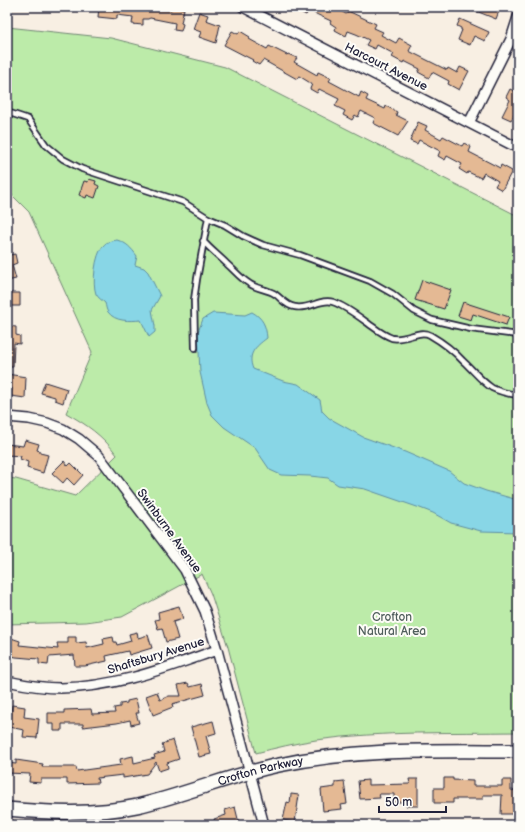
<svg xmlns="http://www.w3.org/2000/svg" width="525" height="832" viewBox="0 0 525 832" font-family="'Balsamiq Sans',sans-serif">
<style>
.green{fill:#bceba9;stroke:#6f8672}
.water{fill:#88d6e6;stroke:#5f8ea2}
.building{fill:#e4b994;stroke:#22223b}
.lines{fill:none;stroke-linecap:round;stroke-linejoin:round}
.lane-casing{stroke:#22223b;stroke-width:8}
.street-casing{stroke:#22223b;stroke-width:12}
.secondary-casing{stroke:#22223b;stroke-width:16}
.lane{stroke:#fdfcf7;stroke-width:4.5}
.street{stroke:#fdfcf7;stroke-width:9}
.secondary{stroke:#fdfcf7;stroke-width:13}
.labels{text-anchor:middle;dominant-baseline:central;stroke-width:4;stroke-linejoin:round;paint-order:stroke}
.street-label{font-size:12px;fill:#22223b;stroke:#fdfcf7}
.park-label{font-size:12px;fill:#505e5c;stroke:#fdfcf7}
</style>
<rect width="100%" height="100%" fill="#f8efe3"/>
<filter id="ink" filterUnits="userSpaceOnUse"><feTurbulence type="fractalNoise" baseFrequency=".025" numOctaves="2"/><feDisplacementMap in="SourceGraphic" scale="8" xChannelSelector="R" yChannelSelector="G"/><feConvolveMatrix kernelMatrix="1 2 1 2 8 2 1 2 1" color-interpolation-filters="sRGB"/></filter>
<g filter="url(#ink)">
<path class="green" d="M7,27l104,11 114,29 293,149v323l-2,-1 2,11v183c-68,1 -135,-1 -202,8 -20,3 -41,8 -60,13l-28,-106 -17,-53 -9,-20 -80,43 -36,5 -79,2v-146l9,1 59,17 42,-41c-14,-19 -31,-31 -51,-42l26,-61 -63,-140 -22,-22z"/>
<path class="water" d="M117,240c10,3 14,8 20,16l-2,9 9,3 4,4 12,24 -8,14 3,16v6l-6,5 -8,-17c-11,1 -26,2 -33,-8 -2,-2 -2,-6 -3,-9 -3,-3 -7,-5 -9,-9 -4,-11 -1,-39 7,-48 4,-5 9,-5 14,-6z
M252,312c11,6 14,14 15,26 -12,9 -20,16 -14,31l30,12 15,3 22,16 2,11 7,7 34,19 42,15 44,19 15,12 22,8 32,9v32l-37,-1 -30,-8 -18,-10 -13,-5 -55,-19 -27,-4 -10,-7 -18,-2 -29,-1 -11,-5 -15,-22 -31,-21 -12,-12 -5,-12 -7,-31 -2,-40 5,-13 10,-6 32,2z"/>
<path class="building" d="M99,7h55l17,3 2,-3 11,2 -3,14 2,1 -2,7 -7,-1 1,-7 -25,-5 -2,1h-5v6l-11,-1 1,-7 -16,-2v4l-19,-2z
M291,7h42l13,7 2,-3 28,13 -2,4 9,4 -2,3 15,8 3,-5 13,7 -3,6 38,19 1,-2 9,5 3,-6 9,4 -10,19 -11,-6 1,-3 -17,-9 -3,6 -11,-6 2,-3 -16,-8 -1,2 -11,-6 2,-3 -17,-9 -2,4 -9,-4 3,-5 -13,-6 -8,-3 -2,5 -11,-6 1,-3 -6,-4 1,-2 -15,-7 -7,-4 -3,5z
M466,7h24l9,4 -3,8z
M199,12l9,3 -2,5 14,5 -4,18 -17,-6 2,-5 -8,-3z
M460,19l29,13 -4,9 -11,-5 -4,9 -12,-5 4,-10h-1v-2l-4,-2z
M232,31l6,3 2,-3 10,6 -1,2 18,10 2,-3 18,9 1,-1 9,4 -3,4 23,13 1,-3 13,6 -2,3 30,16 2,-5 7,4 -2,4 19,9 1,-3 11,6 -1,3 12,6 -10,15 -25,-13 2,-5 -14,-7 -3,6 -3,-2 -3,5 -9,-5 2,-4 -10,-5 4,-7 -20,-10 -2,4 -7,-4 2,-5 -13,-8 -2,3 -34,-19 -4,5 -7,-4 1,-1 -29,-15z
M510,89l8,4v22l-3,-2 -4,7 -9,-4 8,-16 -4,-3z
M418,122l9,4 -2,4 16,9 2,-3 19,10 2,-3 7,4 -2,5 31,16 1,-3 11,6 -10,19 -7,-4 3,-5 -14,-8 -3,5 -13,-6 -1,2 -8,-5 3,-5 -15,-8 -2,4 -7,-4 2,-5 -21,-11 -2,4 -7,-3z
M89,179l7,2 -1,3 4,2 -4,12 -8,-3 -1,3 -7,-3 5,-14 4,1z
M9,254l1,1 5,-1 2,9 -5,2 4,14 -9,2v-26z
M422,280l29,10 -7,19 -29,-9z
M7,293h13v13h-13z
M463,302l46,15 -3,8 -33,-11 -2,6 -13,-4z
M7,326l9,1v8l4,1v8l-6,-1 -1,24h-6z
M7,374l19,3 -1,21 -14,-2 1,-8h-5z
M45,382l22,7 -4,14 -8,-3v-3l-14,-4z
M25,440l14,4 -2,6 3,1v2l8,2 -5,18 -16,-5 1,-6 -8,-3 1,-3 -14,-1v-11l16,2z
M64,461l4,5 3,-3 12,12 -9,10 -7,-7 -4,5 -11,-10z
M179,606l4,13 -10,3 5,17 -12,3 -4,-14 -4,1 -3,-9 4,-1 -1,-7z
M137,632l1,6 10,-3 4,13 -23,7 -1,-4 -22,5 1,5 -22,5h-10l-1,-11 -25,2 -1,8 -9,-1v-5l-23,-2 -9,-2 1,-18 12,4 -1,4 39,4 -1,-6h11v-6h8v6l10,-1 1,6 17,-4 -1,-5 10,-2 1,5h2l1,3 14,-4 -2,-7z
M188,683l2,4 12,-3 3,11 -33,9 1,3 -20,8 -7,-19 11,-4 3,8 9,-4h12l-3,-11z
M136,699l3,14h-3l3,10 -8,2 -1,-5 -13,3 -34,4v-3h-21v7h-8v-7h-6v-11h16v-3l27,-1 1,5 23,-1 -1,-5 6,-1v-3l7,-1v-2z
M12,705l13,2 -1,10 15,2 -2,19 -14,-1 1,-7 -15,-3z
M213,721l3,12 -10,3 5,18 -12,3 -8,-30z
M173,740l6,19 -12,4 1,5 -9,3 -3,-9 -9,12 -24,4v-3l-26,3 1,5 -31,1v-5h-26v4l-12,-1 1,-8 -23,-1v-10l9,1v-4l27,4 -1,3h34l1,4 44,-6 -1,-6 13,-3 1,7 21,-5 -1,-3 10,-3 -2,-8z
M444,778h9v2l20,1v5h29v-6h9v10l7,1v14h-5l1,9h-13l1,-19h-19v4h-30v4h-19v-15h10z
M409,779h9v27h-12v-4h-12v-8h-15l1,4 -20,1 -2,-18 10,-1v5l42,-1z
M344,781l3,23 -6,1 1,4 -19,2 -2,-22 14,-2v-5z
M291,794l8,1 -4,27 -12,-2 4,-18 3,1z
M235,807l4,16 -5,2h-18l-2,-6 12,-4 -1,-5z"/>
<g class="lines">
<defs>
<path id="lane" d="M7,112l21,7 18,26 17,14 19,10 101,33 25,16 17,7 18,11 20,9 37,10 70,26 23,13 21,17 18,9 39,9 47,6
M203,241c8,9 16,15 24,23 8,7 14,15 23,20 7,5 17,5 25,10 7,5 11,12 20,13 14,3 26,-9 38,-5 12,4 25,14 36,22 7,5 14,11 23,14 14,3 27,-9 38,-3 12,7 24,16 33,26 10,9 18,20 29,27 8,4 17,6 26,7
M195,348l-1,-48 3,-21 11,-61"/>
<path id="street" d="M243,7l275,141
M469,123l42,-84 7,-22
M7,417l22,2 18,4 16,6 16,10 20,17 86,114 20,41 12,39 47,175
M7,681c18,4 36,7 54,7 57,-1 104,-20 156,-38"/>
<g id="secondary">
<path id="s1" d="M7,809c43,4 87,6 130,-3 48,-11 94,-31 142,-41 79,-17 159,-14 239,-14"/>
</g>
</defs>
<use href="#lane" class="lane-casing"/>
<use href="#street" class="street-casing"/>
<use href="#secondary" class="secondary-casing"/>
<use href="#lane" class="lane"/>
<use href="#street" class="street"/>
<use href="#secondary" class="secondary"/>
</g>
</g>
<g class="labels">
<g class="street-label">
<text transform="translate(386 67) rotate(27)">Harcourt Avenue</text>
<text transform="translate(169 531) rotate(54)">Swinburne Avenue</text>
<text transform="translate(156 656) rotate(-17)">Shaftsbury Avenue</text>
<text stroke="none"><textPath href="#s1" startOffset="259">Crofton Parkway</textPath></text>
</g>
<g class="park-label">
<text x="392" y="617">Crofton<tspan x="392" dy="14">Natural Area</tspan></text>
</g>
</g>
<rect width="525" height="832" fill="none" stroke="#fdfcf7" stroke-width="24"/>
<rect x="12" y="12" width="501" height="808" fill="none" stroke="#22223b" stroke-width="1.5" filter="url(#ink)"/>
<path d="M379 806v6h67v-6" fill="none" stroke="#22223b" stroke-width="2"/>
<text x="385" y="806" font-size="12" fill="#22223b" stroke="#fdfcf7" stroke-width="3" paint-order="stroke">50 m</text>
</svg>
